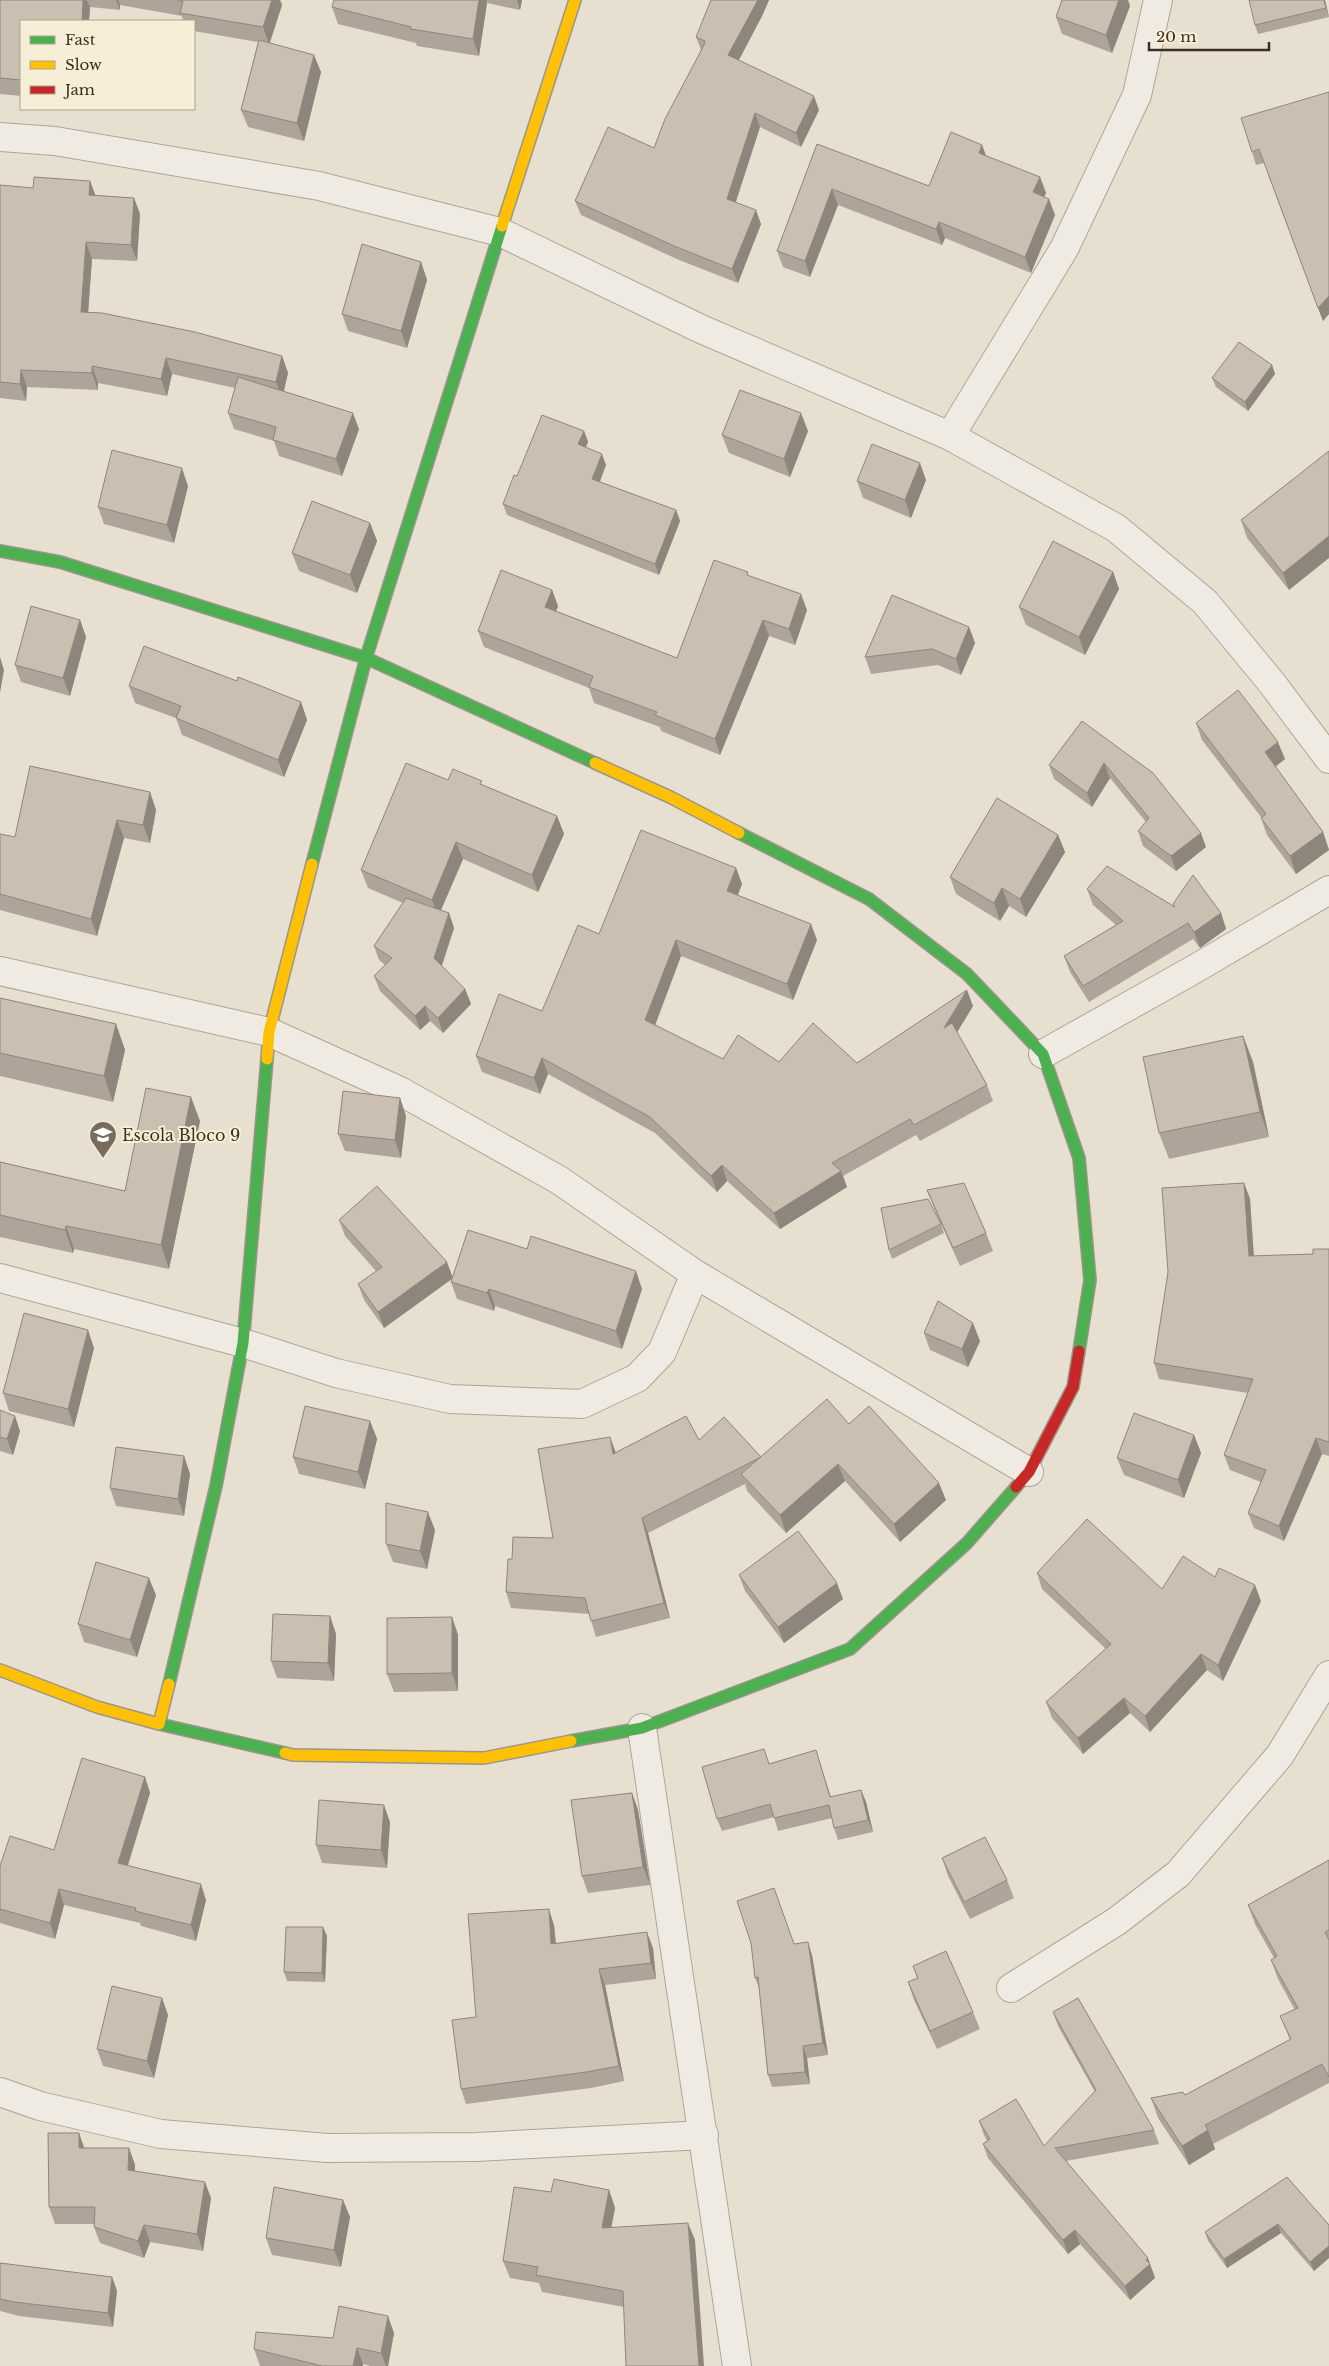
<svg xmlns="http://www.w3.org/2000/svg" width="1329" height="2366" viewBox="0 0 1329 2366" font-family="'Libre Baskerville',serif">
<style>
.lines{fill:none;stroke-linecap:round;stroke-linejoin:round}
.street-casing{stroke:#ada599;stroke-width:30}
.fast-casing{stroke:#9c958a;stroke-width:14}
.slow-casing{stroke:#9c958a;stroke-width:14}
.jam-casing{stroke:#9c958a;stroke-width:14}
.street{stroke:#efebe3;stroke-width:28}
.fast{stroke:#4caf50;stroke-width:11}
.slow{stroke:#ffc107;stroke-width:11}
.jam{stroke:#c62828;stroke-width:11}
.wall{fill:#afa499}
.shaded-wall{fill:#8e867d}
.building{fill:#cbbfb2;stroke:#8e867d}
.labels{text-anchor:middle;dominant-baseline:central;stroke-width:4;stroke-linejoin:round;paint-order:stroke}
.poi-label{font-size:16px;fill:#3d2e20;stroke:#f7eed8;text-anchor:start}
</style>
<rect width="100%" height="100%" fill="#e7e0d1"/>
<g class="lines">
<defs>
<path id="street" d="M0,137l55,4 264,45 181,46 201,97 249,107 166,92 89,74 66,80 58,77
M950,436l114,-187 73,-154 21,-95
M0,971l269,61 131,59 159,89 136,94 334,198
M1043,1054l150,-84 136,-80
M0,1278l243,65 93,30 114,26 132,5 55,-26 25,-26 33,-78
M642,1728l95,638
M1011,1988l106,-67 61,-47 102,-119 49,-80
M0,2092l40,14 121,28 166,14 149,-1 228,-12"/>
<path id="fast" d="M0,551l60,11 306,96 229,105
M739,833l130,66 98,75 76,80 36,104 11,122 -11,71
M312,864l54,-206 136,-432
M169,1684l47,-198 27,-143 24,-284
M159,1724l126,29
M571,1741l71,-13 208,-79 117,-106 49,-56"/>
<path id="slow" d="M502,226l73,-226
M595,763l75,34 69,36
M267,1059l2,-27 43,-168
M0,1670l97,37 62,17 10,-40
M285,1753l8,2 191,3 87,-17"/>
<path id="jam" d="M1016,1487l13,-15 44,-85 6,-36"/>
</defs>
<use href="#street" class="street-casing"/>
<use href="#fast" class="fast-casing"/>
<use href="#slow" class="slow-casing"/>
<use href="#jam" class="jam-casing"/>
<use href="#street" class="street"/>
<use href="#fast" class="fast"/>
<use href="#slow" class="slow"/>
<use href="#jam" class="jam"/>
</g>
<path class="wall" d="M0,0h280l2,5 -12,38 51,29 -17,69 -56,-14 -7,-17 17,-68 -64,-11v-10h-11l-1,-5 -62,-11v5l-30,-3 -1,14h-68v75l-21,-2z
M334,0h188l-2,10 -33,-7 -8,53 -62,-10 -1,-3 -78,-19 -6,-17z
M711,0h58l-7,16 -23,44 80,50 -18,37 -41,-20 -24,75 25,22 -23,59 -59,-23 -98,-45 -6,-14 79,-53 47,-98 -5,-13z
M1062,0h66l2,6 -18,47 -50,-19 -6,-17z
M1325,0l4,17 -71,17 -3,-9z
M1329,92v222l-6,7 -59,-158 -8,2 -4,-13z
M817,144l112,42 53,-41 4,11 54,21 6,16 -2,4 11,18 -24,58 -86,-35 -3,7 -104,-40 -28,72 -27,-10 -6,-16z
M90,181l5,14 39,3 6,16 -3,47 -45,-2 -4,53 194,44 6,17 -4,18 75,38 -17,47 -63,-20 -5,-15 -40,-12 -6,-16 7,-25 -63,-14 -5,22 -69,-13v7l-71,-3 -1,14 -26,-3v-213l33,3z
M421,262l6,18 -20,68 -59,-17 -6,-17z
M1272,365l3,9 -27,37 -32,-24 -4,-9z
M584,431l4,11 -2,5 20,18 -6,17 76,28 4,11 -21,54 -152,-60 -4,-11 14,-28z
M808,431l-18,46 -61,-24 -7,-18z
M1329,451l-40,139 -42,-52 -6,-18z
M926,480l-15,38 -48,-20 -6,-17z
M188,486l-14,57 -70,-19 -6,-17z
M370,523l7,18 -20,52 -58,-22 -7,-18z
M1113,572l6,17 -34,66 -59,-30 -7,-18z
M750,576l57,34 -12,35 -26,-9 -49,119 -59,-24 -1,-4 -66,-24 -5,-15 -105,-41 -6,-16 74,-41 6,16 -2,5 121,47z
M80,620l6,17 -16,59 -49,-14 -6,-17z
M969,627l6,16 -14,32 -23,-10 -67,9 -6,-17z
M237,681l64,21 6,18 -23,57 -102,-42 -6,-17 -41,-15 -6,-17z
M1082,721l124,126 -30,24 -33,-25 -5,-15 8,-9 -36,-44 -18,29 -38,-28 -5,-14z
M1196,723l89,36 -10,8 48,65 6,18 -33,24 -29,-39 -6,-17v-1l-59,-77z
M448,780l35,5 74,31 7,18 -26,58 -75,-33 -22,51 8,3 5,15 -12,38 23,23 6,15 -28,29 -13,-12 -10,9 -40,-39 -6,-15 11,-11 -6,-5 -5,-14 29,-43 -35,-15 -7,-18z
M150,792l6,18 -6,33 -26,-5 -27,98 -97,-26v-76l15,3z
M1058,835l7,17 -39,65 -17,-11 -9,15 -44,-27 -6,-17z
M736,868l6,16 -4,11 79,45 -24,60 -112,-44 -26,69 68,34 56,3 78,1 116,-57 -16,26 30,53 6,16 -73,40 -4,-6 -73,41 4,11 -67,42 -53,-48 -10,11 -62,-59 -107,-59 -8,20 -58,-22 -6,-16 66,-45 57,-77z
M1087,889l87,17 -1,-2 48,9 5,16 -26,19 -7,-9 -104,63 -19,-30 -6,-16 52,-31 -23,-20z
M0,998l116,26 9,26 -12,52 -113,-26z
M1243,1036l10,26 16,75 -100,22 -10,-26z
M400,1098l6,18 -5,42 -56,-7 -7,-17z
M200,1121l-31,148 -95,-20 -1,4 -73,-16v-75l125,29z
M1244,1183l6,16 3,57 60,-2 16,-5v207l-7,-2 -38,87 -30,-13 -6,-15 13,-31 -31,-12 -6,-15 24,-62 -89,-14 -5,-16z
M927,1190l59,43 7,18 -33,15 -26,-58z
M339,1220l113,57 190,12 -20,60 -127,-43 -1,5 -37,-12 -6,-17 1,-3 -68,49 -20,-28 -6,-16 18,-13 -31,-35z
M941,1224l3,9 -52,26 -3,-9z
M924,1333l56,8 -12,26 -38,-17z
M94,1348l-20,79 -65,-16 -6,-18z
M0,1410l20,21 -7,24 -13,-4z
M370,1421l7,18 -12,50 -66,-15 -6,-17z
M849,1424l97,76 -46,42 -55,-61 -59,52 -39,-42 -2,-7 -97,49 22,85 -74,19 -7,-23 -78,-6 -5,-16 6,-33 41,-21 63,-86 83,-12 62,17z
M1194,1435l7,18 -17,45 -60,-23 -7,-17z
M184,1456l6,18 -6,42 -68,-10 -6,-18z
M435,1530l-8,39 -34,-7 -7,-18z
M1037,1573l125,16 53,-12 46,24 -38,80 -16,-11 -57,62 -20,-19 -47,41 -31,-36 -6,-16 60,-53 -64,-60z
M739,1575l104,24 -59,44 -39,-52z
M156,1595l-19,62 -53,-15 -6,-18z
M330,1616l6,18 -2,47 -57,-3 -6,-17z
M452,1617l6,18v56l-64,1 -7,-18z
M816,1750l15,47 30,-7 5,12 7,30 -35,8 -4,-12 -2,-10 -54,13 -4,-14 -52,14 -5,-12 52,-55z
M145,1777l5,16 -22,73 78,34 -10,41 -55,-15 -1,-3 -76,-18 -9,34 -55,-16v-57l54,-16z
M632,1793l6,17 12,75 -62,8 -6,-17z
M390,1822l-3,46 -65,-5 -6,-18z
M942,1858l65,22 7,18 -44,21 -22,-43z
M1329,1860v223l-116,61 2,5 -26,16 -31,-47 -7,-20 34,-3 105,-55 -10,-24 15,-6 -17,-31 -7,-19 3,-2 -19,-34 -7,-19z
M554,1925l2,18 97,5 3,31 -51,6 19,96 -33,7 -125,16 -5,-15 15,-72z
M327,1936l-2,46 -38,-1 -3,-9z
M794,1944l18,11 16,100 -21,3 3,26 -38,3 -4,-12 -9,-87 -4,-10z
M913,1966l60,46 7,17 -43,20 -23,-49 -6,-18 9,-4z
M162,1998l6,17 -14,63 -51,-12 -6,-17z
M1053,2012l101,118 5,14 -93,17 87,111 2,6 -25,22 -50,-56 -12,10 -80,-96 -5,-14 4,-3 -3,-6 -5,-14 65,25 51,-54 -37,-66z
M84,2148h45l6,17v6l76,27 -8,53 -53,-9 -6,16 -44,-15 -6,-16v-3h-39l-6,-17z
M1287,2177l42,48v33l-15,13 -33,-38 -54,35 -19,-27 -3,-9z
M609,2190l6,18 -4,19 84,13 -71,67 -82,-15 -3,-9 -29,-5 -7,-17 48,-69z
M343,2200l7,17 -9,50 -69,-12 -6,-17z
M0,2263l112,14 5,14 -4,36 -94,-11 -19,-5z
M394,2333l-6,33h-17l-8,-2v2h-103l-6,-17 79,-11z"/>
<path class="shaded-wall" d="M83,0h4l3,7 -1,14h-7z
M116,0h2l2,5v5z
M272,0h8l2,5 -13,39 -6,-17z
M479,0h7l1,3 -8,53 -6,-17z
M517,0h5l-2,10z
M758,0h11l-7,16 -28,53 -6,-14z
M1119,0h9l2,6 -18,47 -6,-18z
M1324,0h1l4,17 -3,-9z
M314,55l7,17 -17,69 -7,-18z
M814,96l5,14 -18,37 -5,-14z
M755,113l5,14 -28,86 -5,-14z
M982,145l6,16 -9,-8z
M1040,177l6,16 -7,15 -6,-16z
M90,181l6,16 -7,-2z
M832,189l6,16 -28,72 -5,-16z
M134,198l6,16 -3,47 -6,-16z
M1049,199l6,16 -24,58 -6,-16z
M756,210l5,14 -23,59 -6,-14z
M939,222l6,16 -3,7 -6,-16z
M86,242l6,17 -5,69 -6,-16z
M421,262l6,18 -20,68 -6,-17z
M1329,296v18l-6,7 -5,-13z
M282,356l6,17 -6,25 -6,-16z
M166,358l6,16 -5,22 -6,-17z
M1272,365l3,9 -27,37 -3,-9z
M92,366l6,17v7l-6,-17z
M21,370l6,17 -1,14 -6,-17z
M353,413l6,16 -17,47 -6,-17z
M801,413l7,18 -18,46 -6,-18z
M584,431l4,11 -6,13 -4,-11z
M602,454l4,11 -10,25 -4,-11z
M920,463l6,17 -15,38 -6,-18z
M182,468l6,18 -14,57 -7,-18z
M676,510l4,11 -21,54 -4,-11z
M370,523l7,18 -20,52 -7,-18z
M1329,536v22l-40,32 -6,-17z
M1113,572l6,17 -34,66 -6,-18z
M552,590l6,16 -7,17 -6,-16z
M801,594l6,16 -12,35 -6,-16z
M80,620l6,17 -16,59 -7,-18z
M763,620l6,16 -49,119 -5,-16z
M969,627l6,16 -14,32 -5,-16z
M0,657l4,13 -4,23z
M301,702l6,18 -23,57 -6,-17z
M1278,742l7,17 -14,11 -6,-18z
M1104,763l6,15 -18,29 -5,-14z
M150,792l6,18 -6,33 -7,-18z
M557,816l7,18 -26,58 -6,-17z
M117,820l7,18 -27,98 -6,-17z
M1323,832l6,18 -33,24 -6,-18z
M1201,833l5,14 -30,24 -5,-15z
M1058,835l7,17 -39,65 -6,-18z
M456,842l7,17 -25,58 -6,-17z
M736,868l6,16 -9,23 -6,-16z
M1002,888l7,18 -9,15 -6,-18z
M449,913l5,15 -15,45 -5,-15z
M1221,913l5,16 -26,19 -6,-16z
M811,924l6,16 -24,60 -6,-16z
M676,940l5,16 -30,80 -6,-16z
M465,989l6,15 -28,29 -5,-15z
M967,990l6,16 -23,38 -6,-16z
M425,1006l5,15 -10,9 -5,-14z
M116,1024l9,26 -12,52 -9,-26z
M1243,1036l10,26 16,75 -9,-25z
M542,1058l6,16 -8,20 -6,-16z
M191,1097l9,24 -31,148 -8,-24z
M400,1098l6,18 -5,42 -6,-18z
M722,1165l5,16 -10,11 -6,-16z
M841,1171l6,16 -67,42 -6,-16z
M1244,1183l6,16 5,72 -6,-15z
M66,1226l8,23 -1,4 -8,-23z
M447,1262l6,16 -69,50 -6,-16z
M636,1271l6,18 -20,60 -6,-18z
M489,1289l6,17 -1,5 -7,-18z
M973,1323l7,18 -12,26 -6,-18z
M88,1330l6,18 -20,79 -6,-18z
M15,1416l5,15 -7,24 -6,-16z
M370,1421l7,18 -12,50 -7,-17z
M1194,1435l7,18 -17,45 -6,-18z
M610,1437l6,16 -3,1z
M1316,1438l6,16 -38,87 -5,-15z
M184,1456l6,18 -6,42 -6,-17z
M838,1464l7,17 -59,52 -6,-18z
M939,1483l7,17 -46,42 -6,-18z
M428,1512l7,18 -8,39 -7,-18z
M642,1518l6,15 22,85 -6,-15z
M149,1578l7,17 -19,62 -7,-17z
M837,1583l6,16 -59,44 -6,-16z
M1255,1585l6,16 -38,80 -5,-16z
M330,1616l6,18 -2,47 -6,-18z
M452,1617l6,18v56l-6,-18z
M1201,1654l6,16 -57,62 -5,-16z
M1124,1698l6,15 -47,41 -5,-16z
M145,1777l5,16 -27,86 -5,-16z
M861,1790l5,12 7,30 -5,-12z
M632,1793l6,17 12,75 -7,-18z
M384,1805l6,17 -3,46 -6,-18z
M201,1884l5,16 -10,41 -5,-16z
M59,1889l5,16 -9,34 -5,-16z
M549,1909l5,16 3,34 -6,-15z
M323,1927l4,9 -2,46 -3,-9z
M647,1932l6,16 3,31 -5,-16z
M808,1942l4,13 16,100 -5,-12z
M599,1969l6,16 19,96 -5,-15z
M162,1998l6,17 -14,63 -7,-17z
M803,2046l4,12 3,26 -5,-12z
M1208,2130l7,19 -26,16 -7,-19z
M79,2133l6,17 -6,-2z
M129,2148l6,17 -1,21 -6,-16z
M205,2182l6,16 -8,53 -6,-17z
M609,2190l6,18 -7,37 -6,-17z
M343,2200l7,17 -9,50 -7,-17z
M688,2223l7,17 9,126h-5z
M1278,2224l3,9 -54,35 -3,-9z
M144,2225l6,17 -6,16 -6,-17z
M1075,2230l5,14 -12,10 -5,-14z
M1329,2246v12l-15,13 -4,-9z
M1148,2258l7,20 -25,22 -5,-14z
M112,2277l5,14 -4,36 -5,-14z
M388,2316l6,17 -6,33h-2l-5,-13z
M357,2348l6,16v2h-10z"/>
<path class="building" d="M0,0h83l-1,21h-61v59l-21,-2z
M179,0h93l-9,27 -83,-14 3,-12z
M334,0h145l-6,39 -62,-10v-2l-79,-20z
M711,0h47l-30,55 86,41 -18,37 -41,-20 -28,86 29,11 -24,59 -58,-23 -99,-45 33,-74 46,21 11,-29 39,-74 1,-4 -9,-4z
M1062,0h57l-13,35 -50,-18z
M1249,0h75l2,8 -71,17z
M259,40l55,15 -17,68 -56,-13z
M1329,92v204l-11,12 -59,-159 -7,3 -11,-34z
M951,132l31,13 -3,8 61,24 -7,15 16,7 -24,58 -86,-35 -3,7 -104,-40 -27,72 -28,-10 40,-107 112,42z
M34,177l56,4 -1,14 45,3 -3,47 -45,-3 -5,70 21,1 93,19 87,24 -6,26 -110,-24 -5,21 -69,-13v7l-71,-3 -1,14 -20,-2v-197l33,3z
M362,244l59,18 -20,69 -59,-17z
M1239,342l33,23 -27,37 -33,-24z
M238,377l115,36 -17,46 -63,-19 3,-13 -48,-14z
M740,390l61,23 -17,46 -62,-24z
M542,415l42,16 -6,13 24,10 -10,25 84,31 -21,54 -152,-60 11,-29 3,1z
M872,444l48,19 -15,37 -48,-19z
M112,450l70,18 -15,57 -69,-18z
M1329,451v85l-46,37 -42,-53z
M312,501l58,22 -20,52 -58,-22z
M1053,541l60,31 -34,65 -60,-30z
M714,560l34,12 -1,3 54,19 -12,35 -26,-9 -48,119 -60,-24 2,-3 -68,-25 4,-11 -115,-45 23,-61 51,20 -7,17 132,51z
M892,595l77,32 -13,32 -24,-10 -67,8z
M31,606l49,14 -17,58 -48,-13z
M144,646l93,35 1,-4 63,25 -23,58 -102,-42 5,-12 -52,-20z
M1238,690l40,52 -13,10 58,80 -33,24 -29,-38 5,-4 -70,-91z
M1082,721l71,52 48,60 -30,23 -33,-25 11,-13 -45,-55 -17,30 -38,-28z
M406,763l42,17 5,-11 29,12 -2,3 77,32 -25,59 -76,-33 -24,58 -71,-30z
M30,766l120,26 -7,33 -26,-5 -26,99 -91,-25v-60l15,3z
M997,798l61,37 -38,64 -18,-11 -8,15 -44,-26z
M641,830l95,38 -9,23 84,33 -24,60 -111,-44 -31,80 78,39 15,-24 41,27 34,-39 44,40 110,-73 -23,38 8,-5 35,62 -73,40 -4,-6 -78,44 9,8 -67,42 -52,-48 -11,11 -61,-59 -108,-59 -8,20 -58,-22 23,-62 43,17 36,-86 21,9z
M1107,866l68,41 -2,-3 20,-29 28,38 -27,19 -6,-9 -105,63 -19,-30 59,-35 -36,-32z
M406,898l43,15 -15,45 31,31 -27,29 -13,-12 -10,10 -41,-40 18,-18 -18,-12z
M0,998l116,26 -12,52 -104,-23z
M1243,1036l17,76 -101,21 -16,-76z
M146,1088l45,9 -30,148 -95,-19 -1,4 -65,-15v-53l125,29z
M343,1091l57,7 -5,42 -57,-6z
M964,1183l22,50 -33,15 -26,-58z
M1244,1183l5,73 64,-2v-5h16v193l-13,-4 -37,88 -31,-13 18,-43 -42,-15 29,-76 -99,-16 14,-91 -6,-84z
M377,1186l70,76 -69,50 -20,-28 24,-17 -43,-47z
M928,1199l13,25 -52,26 -8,-42z
M468,1230l59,19 4,-13 105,35 -20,60 -127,-42 -2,4 -36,-11z
M938,1301l35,22 -11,26 -38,-16z
M24,1313l64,17 -20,79 -65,-16z
M827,1399l22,25 20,-18 70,77 -45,41 -56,-60 -58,51 -39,-41z
M305,1406l65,15 -12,51 -65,-15z
M0,1410l15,6 -8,23 -7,-2z
M1134,1413l60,22 -16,45 -61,-22z
M686,1416l13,24 25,-23 37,40 -119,61 22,85 -73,18 -6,-23 -79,-6 2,-33h4l1,-22 40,1 -15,-89 72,-12 3,17z
M116,1447l68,9 -6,43 -68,-11z
M386,1503l42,9 -8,39 -34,-7z
M1087,1519l75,70 21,-33 32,21 4,-9 36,17 -37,80 -17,-11 -56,62 -21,-18 -46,40 -32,-36 65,-58 -74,-71z
M798,1531l39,52 -59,44 -39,-52z
M96,1562l53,16 -19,62 -52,-16z
M273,1614l57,2 -2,47 -57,-2z
M452,1617v56l-65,1v-56z
M764,1749l5,15 47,-14 14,47 31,-7 7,30 -34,8 -5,-23 -55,13 -4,-14 -53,15 -15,-52z
M82,1758l63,19 -27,86 83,21 -10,41 -56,-14 1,-3 -77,-19 -9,34 -50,-14v-43l10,-30 44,14z
M632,1793l11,74 -61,9 -11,-76z
M319,1800l65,5 -3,45 -65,-5z
M985,1837l22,43 -43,22 -22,-44z
M1329,1860v70l-4,2 4,8v137l-7,-13 -117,61 3,5 -26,16 -31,-48 32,-6 2,3 106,-56 -11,-23 18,-8 -27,-48 6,-4 -29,-51z
M774,1888l20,56 14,-2 15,101 -20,3 2,26 -37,3 -10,-98 -3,1 -4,-35 -14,-42z
M549,1909l2,35 96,-12 4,31 -52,6 20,97 -33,6 -125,17 -9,-69 24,-3 -8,-103z
M286,1927h37l-1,46 -38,-1z
M946,1951l27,61 -43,19 -22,-49 10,-4 -5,-12z
M112,1986l50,12 -15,63 -50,-12z
M1078,1998l76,132 -99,18 93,110 -2,2 4,4 -25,22 -50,-56 -12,10 -80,-96 7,-5 -11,-18 37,-22 28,47 52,-56 -43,-78z
M48,2133h31v15h50l-1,22 77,12 -8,52 -53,-9 -6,16 -44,-14 1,-20h-46z
M1287,2177l42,48v21l-19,16 -32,-38 -54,35 -19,-27z
M554,2179l55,11 -7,38 86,-5 11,143h-73l-3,-75 -87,-16 2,-8 -35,-6 11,-74 37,5z
M274,2187l69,13 -9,50 -68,-12z
M0,2263l112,14 -4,36 -94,-11 -14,-3z
M339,2306l49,10 -7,37 -24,-5 -4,18h-31l-68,-17 2,-17 77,6z"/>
<defs>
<symbol id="school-pin" viewBox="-11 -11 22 30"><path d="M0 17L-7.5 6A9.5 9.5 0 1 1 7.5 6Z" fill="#786c5e" stroke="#f7eed8"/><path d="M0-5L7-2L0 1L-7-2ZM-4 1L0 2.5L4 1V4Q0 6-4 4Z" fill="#fff"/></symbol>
</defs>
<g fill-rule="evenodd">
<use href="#school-pin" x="87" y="1119" width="32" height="43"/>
</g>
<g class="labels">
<g class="poi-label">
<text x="122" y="1135">Escola Bloco 9</text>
</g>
</g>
<rect x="20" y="20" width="175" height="90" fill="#f7eed8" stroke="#ada18e"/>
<rect x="30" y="36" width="25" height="8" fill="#4caf50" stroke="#ada18e"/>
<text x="65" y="45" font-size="15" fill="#3d2e20">Fast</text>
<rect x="30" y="61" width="25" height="8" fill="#ffc107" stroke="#ada18e"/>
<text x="65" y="70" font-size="15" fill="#3d2e20">Slow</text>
<rect x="30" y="86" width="25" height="8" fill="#c62828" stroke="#ada18e"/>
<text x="65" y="95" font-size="15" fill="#3d2e20">Jam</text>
<path d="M1149 42v8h120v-8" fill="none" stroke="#3d2e20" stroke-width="2.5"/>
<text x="1156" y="42" font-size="15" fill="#3d2e20" stroke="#f7eed8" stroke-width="4" paint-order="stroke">20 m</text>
</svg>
